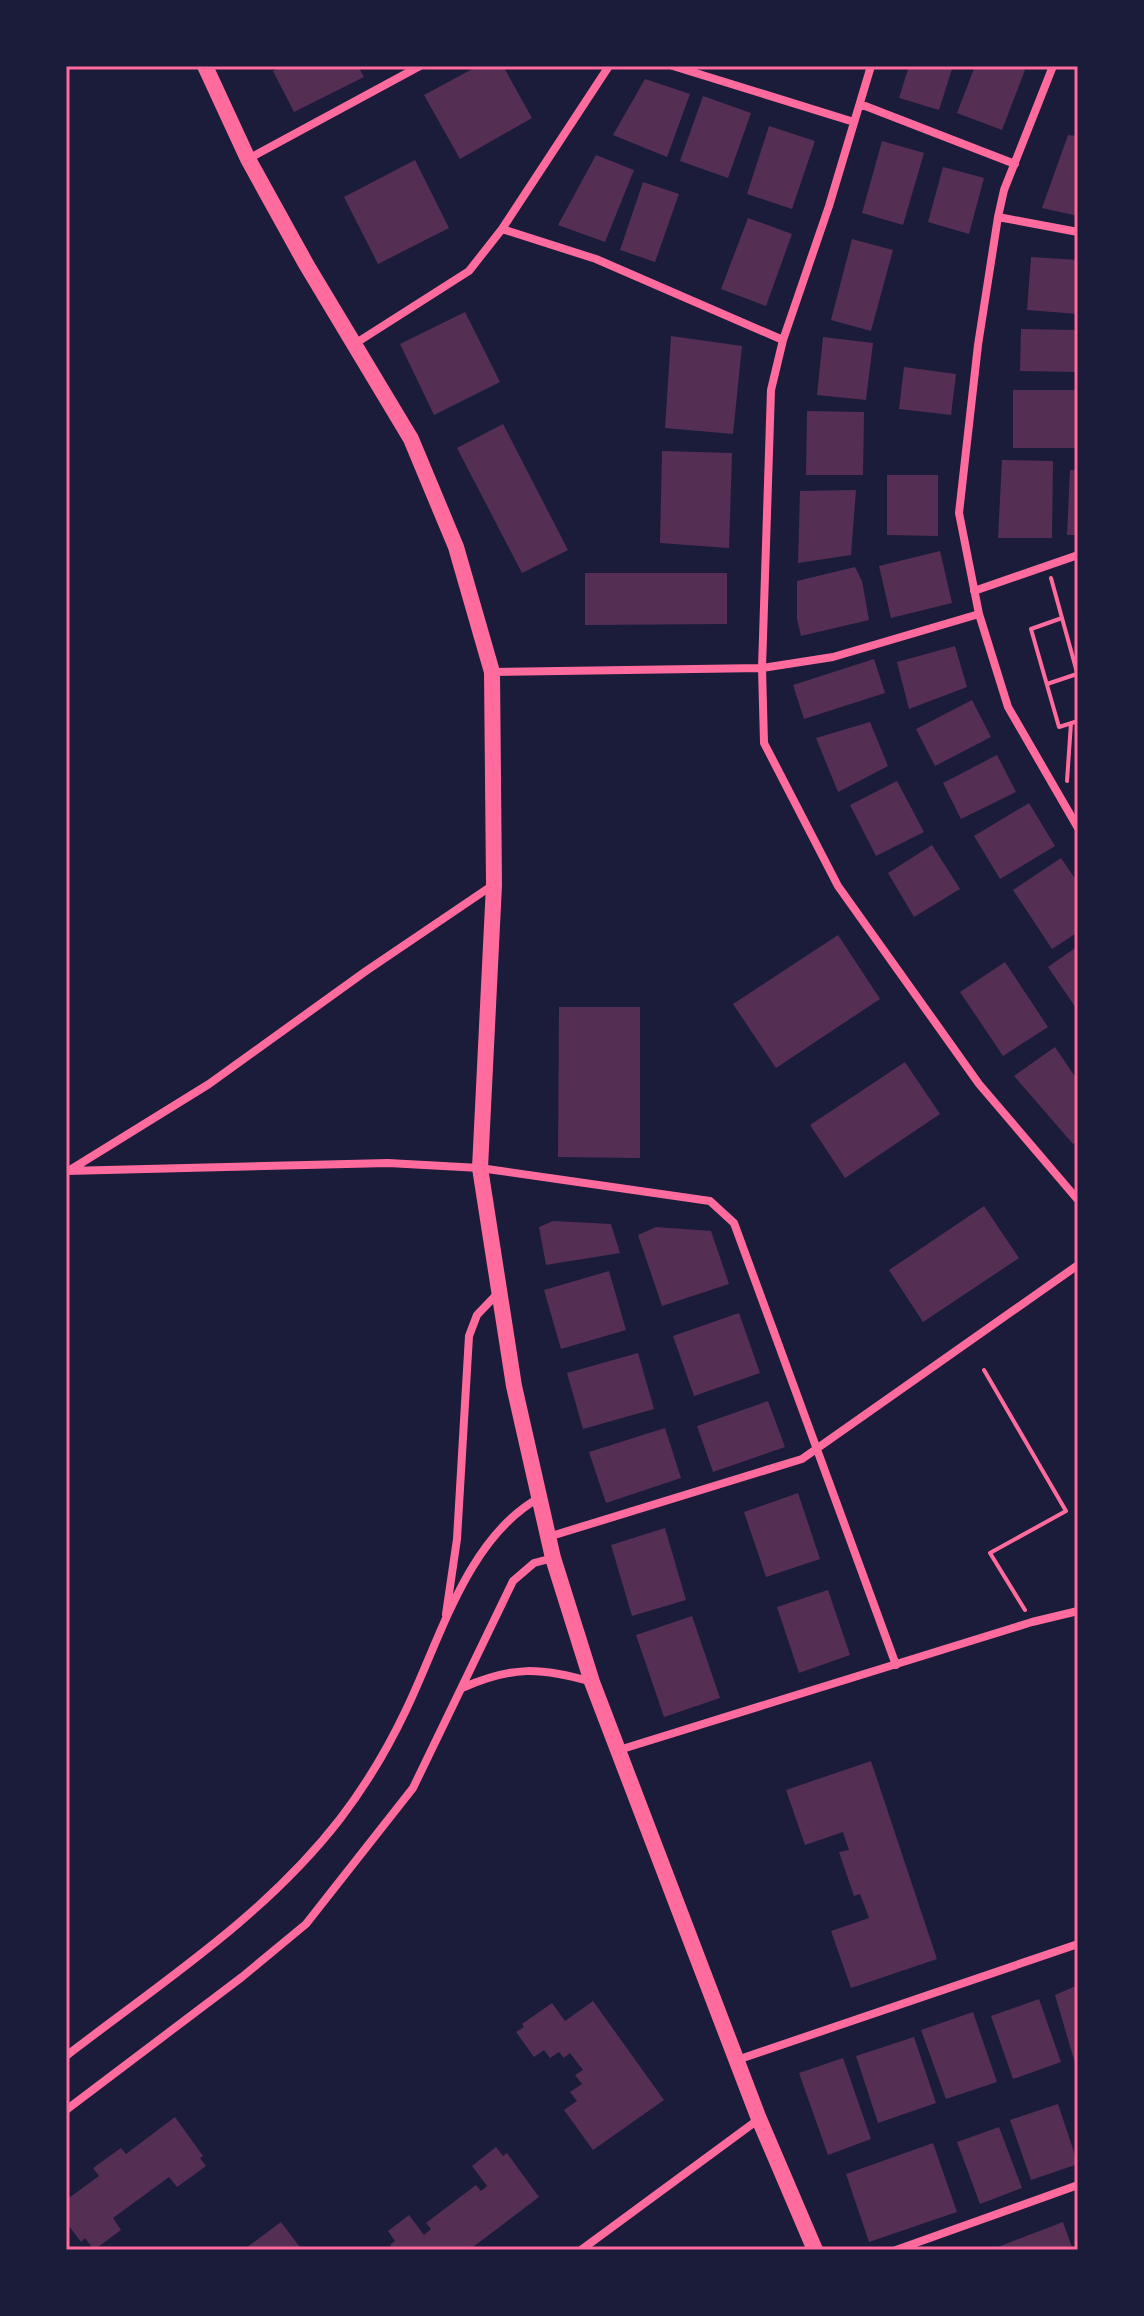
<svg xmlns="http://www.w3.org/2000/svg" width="1144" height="2316" viewBox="0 0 1144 2316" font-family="'Asap Condensed',sans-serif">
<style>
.building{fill:#542f53}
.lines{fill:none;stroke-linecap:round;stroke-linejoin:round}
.path{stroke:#ff6b9d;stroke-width:4}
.minor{stroke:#ff6b9d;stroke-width:8}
.secondary{stroke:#ff6b9d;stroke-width:16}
.neatline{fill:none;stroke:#ff6b9d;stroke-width:3}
</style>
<rect width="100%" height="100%" fill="#1b1b3a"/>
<path class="building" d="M283,66h75l6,11 -70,35 -21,-41z
M478,66h25l29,52 -72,41 -36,-64z
M909,66h44l-14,44 -40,-12z
M975,66h39l11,4 -23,60 -45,-17z
M645,79l45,15 -23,63 -54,-22z
M703,96l48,17 -23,65 -48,-17z
M769,126l46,15 -23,68 -45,-15z
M1068,135l10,1v80l-36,-8z
M882,141l42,12 -21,72 -41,-12z
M596,155l38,15 -29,72 -47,-17z
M415,160l34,68 -71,36 -34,-67z
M943,167l41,11 -15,56 -41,-12z
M643,182l36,12 -24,68 -35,-12z
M748,218l44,16 -26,72 -45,-17z
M852,239l41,11 -22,81 -40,-11z
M1031,257l47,3v54l-51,-4z
M465,312l35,70 -66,33 -34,-71z
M1021,329l57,1v42l-58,-1z
M671,336l71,10 -9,88 -68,-6z
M823,337l50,6 -7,57 -49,-5z
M904,367l52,7 -5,41 -52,-6z
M1013,390h65v58h-65z
M807,411l57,1 -1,63h-57z
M503,424l65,126 -46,23 -65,-125z
M662,451l70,2 -3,95 -69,-5z
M1002,460l51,1 -1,77h-54z
M1070,470h8v65h-11z
M887,475h51v61l-51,-1z
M856,490l-5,65 -53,8 2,-72z
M940,551l12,52 -61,15 -12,-52z
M855,567l7,14 7,39 -68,16 -4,-17v-38z
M585,573h142v51l-142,1z
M955,646l12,41 -58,22 -12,-47z
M874,659l11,34 -81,26 -11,-34z
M972,700l19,37 -56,29 -19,-37z
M870,722l18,44 -50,26 -22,-54z
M997,755l19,37 -55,27 -18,-36z
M897,781l27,51 -48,24 -26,-51z
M1029,803l26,43 -55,33 -26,-43z
M932,845l28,44 -46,28 -26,-44z
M1061,858l17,25v49l-26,17 -39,-59z
M838,935l42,64 -104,69 -43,-64z
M1078,946v65l-30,-44z
M1005,962l43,65 -45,29 -43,-64z
M559,1007h81v151l-82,-1z
M1055,1047l23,34v60l-5,3 -59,-68z
M905,1062l35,52 -95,64 -35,-53z
M984,1206l35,52 -96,64 -34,-52z
M553,1221l58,3 9,29 -74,12 -7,-38z
M656,1227l55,4 18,53 -67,22 -24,-71z
M609,1271l17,59 -65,19 -17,-59z
M739,1313l21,60 -66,23 -21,-60z
M638,1353l16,56 -71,20 -16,-56z
M768,1401l17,46 -72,25 -16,-46z
M665,1428l16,50 -75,25 -17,-51z
M798,1493l22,66 -54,18 -22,-65z
M665,1528l21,72 -54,16 -21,-71z
M828,1590l22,65 -51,18 -22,-66z
M692,1616l28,82 -56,19 -28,-82z
M871,1761l66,198 -86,29 -20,-57 38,-13 -9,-24 -6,2 -15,-44 10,-2 -6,-18 -38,13 -19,-55z
M1078,1985v85h-1l-22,-75z
M1039,1999l22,63 -48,17 -22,-63z
M593,2001l71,99 -71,50 -29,-40 13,-9 -7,-9 12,-8 -7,-9 8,-5 -13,-17 -6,5 -5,-6 -9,6 -6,-8 -10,7 -18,-25 8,-5 -2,-3 30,-21 13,18z
M973,2012l24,70 -51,17 -25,-69z
M914,2037l22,66 -58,20 -22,-67z
M843,2058l28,81 -43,16 -29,-82z
M1058,2104l20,60 -47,16 -21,-60z
M175,2117l28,39 -3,2 6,8 -29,21 -8,-10 -56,41 8,12 -27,20 -9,-12 -4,4 -15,-20v-22l33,-24 -6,-8 28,-20 5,6z
M999,2127l23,61 -42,16 -23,-62z
M933,2143l24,69 -88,30 -23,-68z
M496,2147l7,9 4,-3 32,44 -70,53h-75l-4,-5 5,-4 -7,-10 21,-16 15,20 7,-6 -5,-6 50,-38 5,6 6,-5 -15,-20z
M281,2222l21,28h-59z
M1063,2222l10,28h-83z"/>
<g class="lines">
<path class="path" d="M1051,578l11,40
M1078,676l-16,-58 -31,11 28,98 19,-6
M1047,684l30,-10
M1067,781l4,-58
M984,1370l82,141 -76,42 35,57"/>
<path class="minor" d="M673,66l181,56
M871,66l-42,140 -46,134 -12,50 -9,278 2,75 74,143 141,198 99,116
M1053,66l-49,124 -6,27 -20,128 -19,168 20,101 29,93 70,121
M860,104l155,60
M248,159l172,-93
M998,217l80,15
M502,229l94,30 187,81
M356,343l113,-72 33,-42 107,-163
M974,591l104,-36
M492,672l270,-4 71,-11 146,-43
M70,1170l139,-86 157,-113 127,-86
M66,1171l322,-8 92,5 230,33 24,22 162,442
M548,1537l254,-78 276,-194
M446,1614l11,-75 12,-203 8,-21 22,-23
M462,1688c50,-22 78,-21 130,-6
M619,1750l413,-128 46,-11
M66,2056c96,-74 199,-140 274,-237 26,-34 48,-71 66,-109 34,-70 61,-172 133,-212
M737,2060l341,-116
M66,2110l176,-133 64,-53 107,-136 100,-207 21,-18 19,-5
M581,2250l178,-131
M896,2250l182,-65"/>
<path class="secondary" d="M205,66l43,93 58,105 105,175 45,108 36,125 2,213 -14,283 34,218 39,172 39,124 167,437 56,131"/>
</g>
<rect width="1144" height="2316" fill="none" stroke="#1b1b3a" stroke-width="136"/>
<rect x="68" y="68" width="1008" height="2180" class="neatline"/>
</svg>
